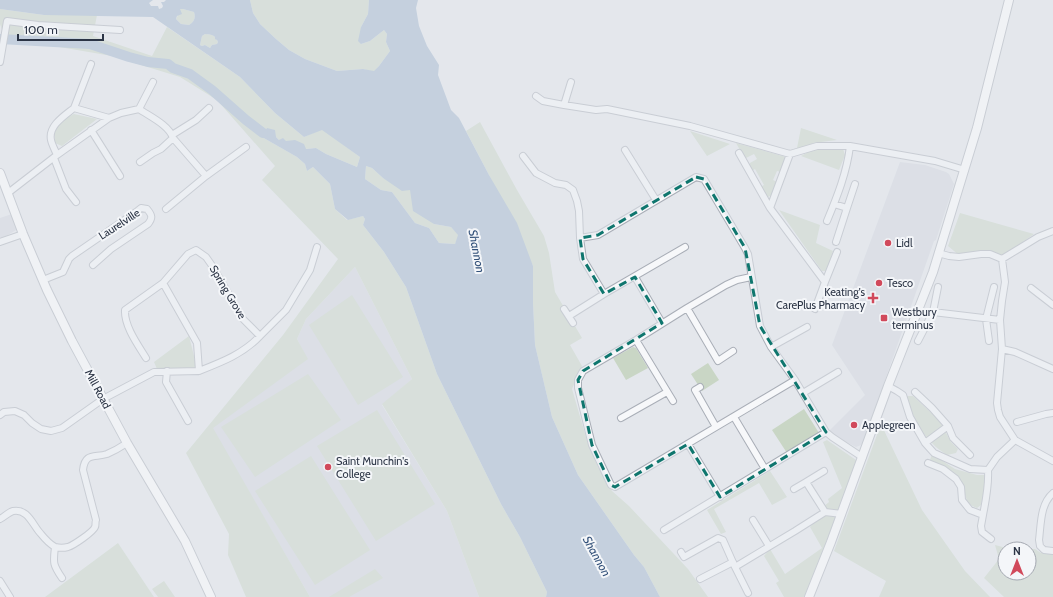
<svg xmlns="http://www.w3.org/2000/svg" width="1053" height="597" viewBox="0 0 1053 597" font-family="Cabin,sans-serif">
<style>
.built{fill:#d2d6de}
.green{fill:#c9d6c5}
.water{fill:#9fb4cc;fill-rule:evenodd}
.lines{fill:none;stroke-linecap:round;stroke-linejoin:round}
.river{stroke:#9fb4cc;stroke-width:10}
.street-casing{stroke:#a9aeb7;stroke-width:8}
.secondary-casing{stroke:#a9aeb7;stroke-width:10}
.street{stroke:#f7f8fa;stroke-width:6}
.secondary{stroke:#fff;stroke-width:8}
.marked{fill:none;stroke:#0f766e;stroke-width:3;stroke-dasharray:8 5;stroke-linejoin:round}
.poi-dot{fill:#d1495b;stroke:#f4f6f9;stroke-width:1.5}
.labels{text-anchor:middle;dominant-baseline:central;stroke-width:4;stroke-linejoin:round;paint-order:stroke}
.street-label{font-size:11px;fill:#2b3445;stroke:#f4f6f9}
.poi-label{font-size:11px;fill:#2b3445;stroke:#f4f6f9;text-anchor:start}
.water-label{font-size:12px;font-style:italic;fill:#34527a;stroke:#f4f6f9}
</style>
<rect width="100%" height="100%" fill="#e4e7ec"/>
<path class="built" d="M900,162l25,3 21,7 3,2 5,10 -18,56 -2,1 -70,199 -3,5 -5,2 -14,-7 -13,-9 36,-36 -33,-50z
M12,214l6,15 -17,10 -1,-3v-18z
M355,267l57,112 -30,26 65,106 32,86h-169l-98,-169 95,-69 -10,-20 9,-20z"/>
<path class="green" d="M250,0h119l-1,14 -7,13v17l9,-3 14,-11 3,4 -1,8 4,9 -11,15 -5,6 -11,-3 -26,2 -32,-12 -16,-9 -13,-11 -16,-15 -7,-11z
M0,9l44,6h53l-4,21 59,20 15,-29 73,50 35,36 29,24 18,-8 38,28 -3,10 -31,-13 -10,-6 -11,1 -26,-9 -3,-3h-14l35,20 8,7 2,7 6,-4 17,17 5,25 12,11 16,-4 2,3 -2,6 21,27 22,35 31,87 64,130 19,33 27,55 -1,5h-67l-32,-86 -65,-107 30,-25 -57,-112 -49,52 -9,20 11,20 -95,69 97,169h-64l-18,-42 1,-21 -43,-81 97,-118 55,-76 -76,-79 13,-14 -58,-66 -37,-23 -68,-21 -70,-12 -42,-2 2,-12 -2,-6z
M180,9h3l11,3c2,6 0,10 -5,13l-8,-1 -5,-5 4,-8z
M205,34c8,1 9,0 13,8l-1,2 -5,1 -2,3 -5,-3 -3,1 -2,-1 2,-9z
M74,114l23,5 -35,27 -7,-3 -1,-12 10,-12z
M480,122l37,68 27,46 5,17 6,39 27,46 -12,7 12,21 -10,23 16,55 10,23 14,24 17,15 59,63 20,28h-48l-16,-30 -10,-12 -56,-80 -26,-58 -17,-72 -2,-42v-37l-44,-91 -23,-44z
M801,128l36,12 -24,3 -6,4 -10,1z
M690,131l40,13 -23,12z
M736,143l50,14 -5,15 -4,-1 -4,9 4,2 -5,13 -4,2 -3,-1 -5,-9 4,-2 -9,-16 -3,2 -3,-5 1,-3 7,-4 -3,-5 -8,4 -2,-1z
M823,148l20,1 2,6 -6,15 -38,-14 11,-6z
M366,166l6,2 11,10 27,12 24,34 17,3 8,8 -4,9 -16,-1 -10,-15 -14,-5 -23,-31 -11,-2 -16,-11z
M779,210l41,15 -4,18 17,8 -6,20h-5z
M960,213l74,21 -32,23 -17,-7 -25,6 -12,-10z
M352,295l51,82 -45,28 -49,-80z
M189,336l7,28 -1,4 -38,1 -3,-7z
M633,347l3,1 12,20 -22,12 -13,-22z
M708,363l11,17 -17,11 -11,-17z
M308,374l33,46 -86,57 -34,-50z
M907,396h6l26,24 12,22 7,7 -2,4 -9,2c-5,-4 -11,-7 -15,-12 -13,-12 -19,-28 -25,-44z
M804,409l15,24 -32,20 -15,-23z
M377,410l58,94 -59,37 -59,-95z
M881,424l41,86 43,61 25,26h-111l7,-16 -52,-30z
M827,440l29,20 -17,51 -35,86h-20l-8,-14 3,-2 -15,-25 6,-7 15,25 37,-26 -12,-21 15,-16 -2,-4 6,-5 -1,-3 14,-11 -19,-46z
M932,454l23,15 22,6h8l1,4 -5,26 -4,3c-17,-6 -9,-20 -17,-29 -7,-10 -20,-14 -30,-19z
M311,456l59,94 -55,35 -60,-94z
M770,471l17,26 -15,8 -13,-22 -45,26 12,23 -5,2 -14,-24z
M118,543l36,54h-109z
M995,545l15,4h-5v24h24v-24h6l6,4h12v44h-49l-20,-19 15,-19z
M375,569l8,9 -34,19h-20z
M164,581l11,16h-17l-6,-8z"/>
<path class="water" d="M0,0h153l-4,3 2,3h7l1,3 3,-1 1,-2 -2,-4h3l2,-2h84l3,13 7,11 16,15 13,11 16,9 32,12 26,-2 11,2 5,-5 11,-15 -4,-9 1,-8 -3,-4 -14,11 -9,3 -3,-3 3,-14 7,-13 1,-14h49l-2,8 3,18 8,20 12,19 -1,10 13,35 8,8 30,57 28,48 16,43v37l2,42 17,72 26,58 56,80 10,12 16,30h-114l1,-5 -27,-55 -19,-33 -64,-130 -31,-87 -22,-35 -21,-27 2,-6 -2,-3 -15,4 -13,-11 -5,-25 -17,-17 -6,4 -2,-7 -8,-7 -35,-20 5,-9 8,2 1,7 3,3 4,-2 3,3 9,-1 9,4 2,5 10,-1 10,6 31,13 3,-10 -38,-27 -18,7 -29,-24 -35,-36 -87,-60 -109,-2 -44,-6zM180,9h3l11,3c2,6 0,10 -5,13l-8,-1 -5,-5 1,-3 5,-2zM205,34c5,1 7,0 10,3v2l2,1 1,2 -1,2 -5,1 -2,3 -5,-3 -3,1 -2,-1 2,-9zM366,166l6,2 11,10 19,13 8,-1 3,21 21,13 17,3 7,8 -3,9 -16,-1 -10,-15 -14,-5 -23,-31 -11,-2 -16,-11z"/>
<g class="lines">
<path class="river" d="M0,39l90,5 39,13 19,5 20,2 5,4 17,6 22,16 34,30 17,13"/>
<defs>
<path id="street" d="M0,62l7,-41 31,4 82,5
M536,96l7,5 21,4 32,5 11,-1 83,17 100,28 27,-8h33l85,15 30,9
M564,105l7,-23
M74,108l17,-44
M139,109l14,-27
M91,130l29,46
M172,135l24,-15 13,-12
M625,150l31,50
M739,153l31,55
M790,154l-20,54 55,74 -10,27
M57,155c-2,-5 -5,-10 -6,-15 -3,-14 13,-24 23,-32l35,10
M523,156l13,17 19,10 11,2 7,5 4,11 2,10 1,27
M54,158l12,31 10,13
M140,162l13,-9 8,-4 12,-11
M8,193l49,-38 52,-37 12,-5 18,-4c10,7 30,16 34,29l33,38 40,-29
M834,204l13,4 8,-24
M166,209l40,-33
M827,221c10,-24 20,-49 23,-75
M0,242l23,-8
M836,242l11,-34
M685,247l-81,47 -21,-35 -3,-21 18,-3 98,-58 8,2 41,69 3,6 12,72 11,21 24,33 31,52 6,5 27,18 4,2
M938,253l11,3 10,1 22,-3h9l12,5
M1002,259l3,23 -3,19 -2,19 2,29 -5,54 1,7 2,7 15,23 38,21
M1002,259l36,-22 15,-6
M635,277l27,46
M751,277l-14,3 -11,5 -39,23 -51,32 -53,31 -5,9v8l14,57 19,40 4,2 180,-107
M43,280l20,-8 6,-13 3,-3 64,-44 5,-4 6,1c5,6 6,9 1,15l-37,25 -18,16
M825,282l12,-30
M938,287l-5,25 67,8
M1031,288l22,17
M687,308l31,53 15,-10
M564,309l9,14
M569,316l35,-22
M260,336l26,-26 24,-40 7,-23
M636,340l37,61
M918,341l15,-29
M989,341l-3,-22 8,-32
M771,347l36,-20
M1002,349l13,3 38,17
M146,358c-8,-13 -22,-32 -21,-48l38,-27
M167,371l-1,11 22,39
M888,386l9,5 6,4 7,22 15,26 9,10 36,16 18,1 9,-13 18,-17
M700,387l-5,3 21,37
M915,392l17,16 16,18 -23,17
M803,393l35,-21
M0,415l4,-3 11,-1 9,4 8,8 9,6 10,2 11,-3 41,-29 51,-27 45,-1 -2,-28 -34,-60 25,-29 8,-4 10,7 7,10 30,52 17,17c-17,18 -38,26 -61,35
M734,417l31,52
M621,418l46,-26
M1017,422l29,-8 7,-1
M948,426l5,12 17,17
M688,444l32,53
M928,463l15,6 13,10 5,8 1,13 8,10 13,5c3,-16 6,-29 5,-45
M824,471l-18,11 19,30
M794,489l12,-7
M1053,493c-13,11 -12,32 -14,47l1,6 4,4 9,1
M983,515l-2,11 1,6 9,7
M0,519c4,-2 9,-7 13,-8 15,-3 20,15 28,23 4,5 9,10 14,13 4,1 9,1 13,0 6,-2 25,-15 27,-20 1,-2 0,-5 1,-7l-13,-50c2,-18 12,-12 24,-16 7,-3 14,-7 20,-11
M753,520l16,26
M664,530l162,-98
M55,547c-2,16 -2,18 7,31
M681,552l3,5 34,-19 5,2 12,27
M700,579l33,-17
M0,581l10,16
M748,593l-13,-26 60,-36 30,-19 17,2"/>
<path id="secondary" d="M0,173l23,61 24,56 25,51 55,102 58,98 26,56
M809,597l22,-55 57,-156 45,-114 44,-144 32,-128"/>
</defs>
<use href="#street" class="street-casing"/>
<use href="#secondary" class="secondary-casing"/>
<use href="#street" class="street"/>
<use href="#secondary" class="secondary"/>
</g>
<path d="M0 0H1053V597H0ZM696,177l8,2 41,69 15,78 66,106 -106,65 -32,-53 -73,43 -4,-2 -19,-40 -14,-65 5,-9 79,-48 -27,-46 -31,17 -21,-35 -3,-21 18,-3z" fill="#e4e7ec" fill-opacity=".55" fill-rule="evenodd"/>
<path class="marked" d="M696,177l8,2 41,69 15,78 66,106 -106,65 -32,-53 -73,43 -4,-2 -19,-40 -14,-65 5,-9 79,-48 -27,-46 -31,17 -21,-35 -3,-21 18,-3z"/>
<g class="poi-dot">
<circle cx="888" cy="243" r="4"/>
<circle cx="879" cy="283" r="4"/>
<path d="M871 292h4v4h4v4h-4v4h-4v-4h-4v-4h4z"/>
<rect x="880" y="314" width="8" height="8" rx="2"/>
<circle cx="854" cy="425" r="4"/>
<circle cx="328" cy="467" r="4"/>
</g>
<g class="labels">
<g class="street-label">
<text transform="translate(119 224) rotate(-33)">Laurelville</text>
<text transform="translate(228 292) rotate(59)">Spring Grove</text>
<text transform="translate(98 389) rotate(62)">Mill Road</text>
</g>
<g class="poi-label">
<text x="896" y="243">Lidl</text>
<text x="887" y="283">Tesco</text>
<text x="865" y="292" text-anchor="end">Keating's<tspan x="865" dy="13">CarePlus Pharmacy</tspan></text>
<text x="892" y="312">Westbury<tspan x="892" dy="13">terminus</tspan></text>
<text x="862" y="425">Applegreen</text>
<text x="336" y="461">Saint Munchin's<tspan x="336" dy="13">College</tspan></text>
</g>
<g class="water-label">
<text transform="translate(477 251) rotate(79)">Shannon</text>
<text transform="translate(597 556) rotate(61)">Shannon</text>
</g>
</g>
<g transform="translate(1017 561)"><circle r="19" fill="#f4f6f9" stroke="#a4a8b1"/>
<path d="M0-3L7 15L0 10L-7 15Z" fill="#d1495b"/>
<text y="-6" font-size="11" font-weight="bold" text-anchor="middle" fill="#2b3445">N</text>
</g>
<path d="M18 34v6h85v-6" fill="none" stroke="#2b3445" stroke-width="2"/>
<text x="24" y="34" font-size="12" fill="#2b3445" stroke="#f4f6f9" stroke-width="3" paint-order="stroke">100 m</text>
</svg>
